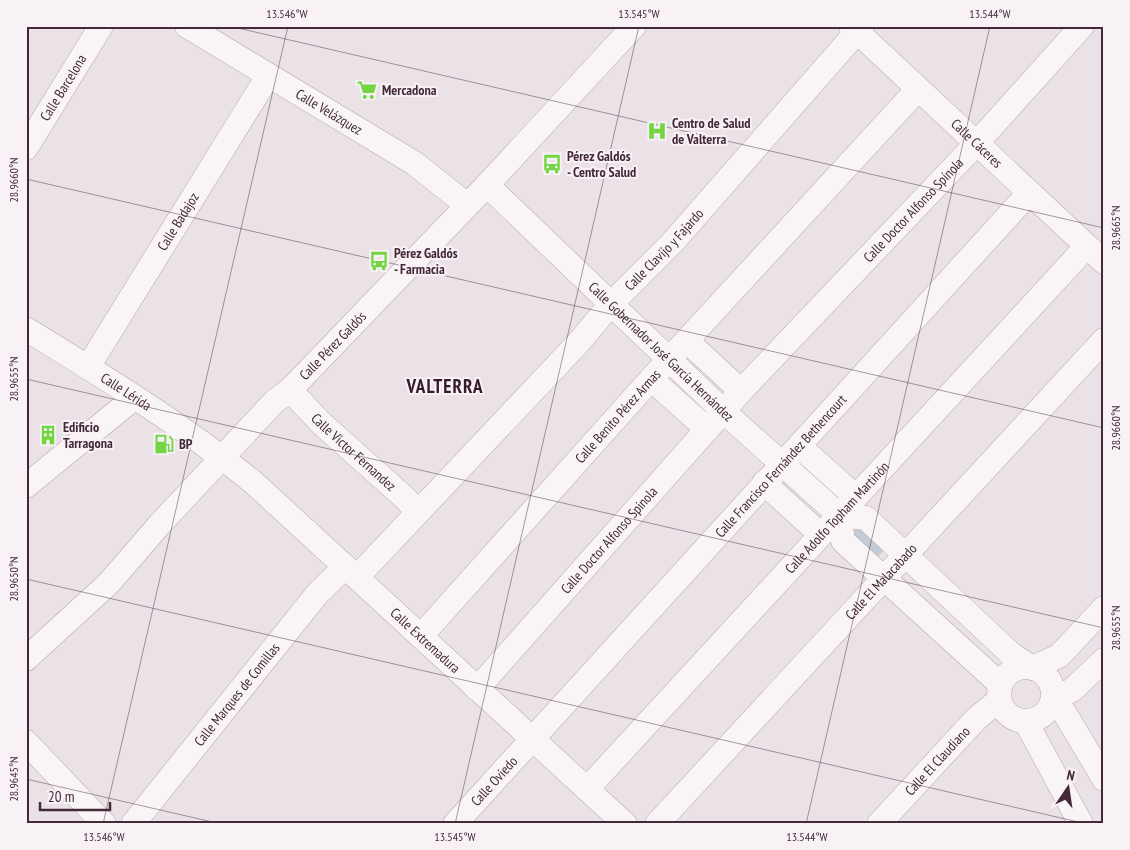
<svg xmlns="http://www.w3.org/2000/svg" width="1130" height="850" viewBox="0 0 1130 850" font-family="'PT Sans Narrow',sans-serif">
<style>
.green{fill:#c3cbd6}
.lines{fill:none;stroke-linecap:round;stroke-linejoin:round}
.minor-casing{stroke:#b6a7af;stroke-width:25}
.minor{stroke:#f9f5f7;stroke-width:24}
.ticks{fill:none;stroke:#442938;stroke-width:1;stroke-opacity:0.45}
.labels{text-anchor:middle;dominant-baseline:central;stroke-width:4;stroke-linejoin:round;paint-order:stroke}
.street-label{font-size:14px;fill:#442938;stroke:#f8f2f6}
.poi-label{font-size:14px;font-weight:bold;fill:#442938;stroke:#f8f2f6;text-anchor:start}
.district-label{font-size:19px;font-weight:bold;letter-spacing:1px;fill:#351b28;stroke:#f8f2f6}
.neatline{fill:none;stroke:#442938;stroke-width:2}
.ticks-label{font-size:12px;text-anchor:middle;fill:#442938}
</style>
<rect width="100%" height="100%" fill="#ebe2e7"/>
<path class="green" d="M864,521l25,24 -16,17 -26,-24z"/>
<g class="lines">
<defs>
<g id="minor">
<path id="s1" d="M187,26l227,137 53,42"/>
<path id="s2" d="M851,26l253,236"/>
<path id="s3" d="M26,148l75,-122"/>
<path id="s4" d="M487,185l236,226 116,104 27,3 145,136 21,14 27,-12 45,-48"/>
<path id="s5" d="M26,329c78,48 157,96 228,154l371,341"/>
<path d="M687,341l54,50"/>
<path id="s6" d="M88,367l180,-291"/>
<path d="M651,379l56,50"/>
<path id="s7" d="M290,390l31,33 85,76 11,13"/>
<path d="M799,446l57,51"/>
<path d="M764,483l56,51"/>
<path d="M26,486l108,-88"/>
<path d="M839,515l4,26 157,143"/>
<path id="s8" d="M357,577l222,-235 31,-37 62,-62 190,-217"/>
<path id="s9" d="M421,636l230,-257 267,-290"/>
<path id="s10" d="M26,659l83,-76 51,-59 115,-123 15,-11 197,-205 147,-159"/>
<circle cx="1026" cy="694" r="27"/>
<path id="s11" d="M477,689l264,-298 235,-247 106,-118"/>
<path d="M1053,700l11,12 40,67"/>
<path d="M1053,700l19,-10 32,-30"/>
<path d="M1026,722l55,102"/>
<path d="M26,742l78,82"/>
<path id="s12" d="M587,789l500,-543"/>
<path id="s13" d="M133,824l185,-231 27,-26"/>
<path id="s14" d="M455,824l574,-631"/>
<path id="s15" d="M657,824l447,-484"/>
<path id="s16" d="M879,824l97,-105 23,-19"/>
</g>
</defs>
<use href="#minor" class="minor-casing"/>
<use href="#minor" class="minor"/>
</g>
<path class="ticks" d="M229,26l875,202M1094,26l10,2M26,179l1078,249M26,379l1078,249M26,579l1061,245M26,779l195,45M103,824l185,-798M455,824l184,-798M806,824l184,-798"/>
<defs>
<symbol id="supermarket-bare" viewBox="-9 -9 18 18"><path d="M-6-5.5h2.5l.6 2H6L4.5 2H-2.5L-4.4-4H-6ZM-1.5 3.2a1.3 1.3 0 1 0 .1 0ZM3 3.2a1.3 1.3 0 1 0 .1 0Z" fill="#71d642" stroke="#f8f2f6" stroke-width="2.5" paint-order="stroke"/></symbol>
<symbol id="hospital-bare" viewBox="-9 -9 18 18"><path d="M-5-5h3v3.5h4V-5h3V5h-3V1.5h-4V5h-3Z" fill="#71d642" stroke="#f8f2f6" stroke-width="2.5" paint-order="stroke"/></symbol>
<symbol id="bus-bare" viewBox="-9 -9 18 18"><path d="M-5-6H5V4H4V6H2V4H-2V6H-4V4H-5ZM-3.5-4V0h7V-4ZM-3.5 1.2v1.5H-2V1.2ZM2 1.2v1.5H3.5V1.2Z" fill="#71d642" stroke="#f8f2f6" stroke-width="2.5" paint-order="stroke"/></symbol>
<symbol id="building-bare" viewBox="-9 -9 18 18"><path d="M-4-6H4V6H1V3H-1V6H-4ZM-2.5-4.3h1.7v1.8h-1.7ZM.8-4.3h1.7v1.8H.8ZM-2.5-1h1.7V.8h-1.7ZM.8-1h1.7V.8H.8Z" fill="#71d642" stroke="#f8f2f6" stroke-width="2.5" paint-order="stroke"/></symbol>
<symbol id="fuel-bare" viewBox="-9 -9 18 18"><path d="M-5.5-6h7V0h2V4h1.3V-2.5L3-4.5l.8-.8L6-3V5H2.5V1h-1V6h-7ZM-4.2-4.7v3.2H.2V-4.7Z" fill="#71d642" stroke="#f8f2f6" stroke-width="2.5" paint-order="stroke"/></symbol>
</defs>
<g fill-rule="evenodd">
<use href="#supermarket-bare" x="353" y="76" width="28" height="28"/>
<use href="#hospital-bare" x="643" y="117" width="28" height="28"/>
<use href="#bus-bare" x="538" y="150" width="28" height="28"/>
<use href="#bus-bare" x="365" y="247" width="28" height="28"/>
<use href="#building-bare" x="34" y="421" width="28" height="28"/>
<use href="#fuel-bare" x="150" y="430" width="28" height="28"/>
</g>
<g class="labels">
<g class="street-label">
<text stroke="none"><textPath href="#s3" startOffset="71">Calle Barcelona</textPath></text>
<text stroke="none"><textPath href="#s1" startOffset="166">Calle Velázquez</textPath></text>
<text stroke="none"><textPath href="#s2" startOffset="172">Calle Cáceres</textPath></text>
<text stroke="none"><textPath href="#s11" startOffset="648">Calle Doctor Alfonso Spínola</textPath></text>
<text stroke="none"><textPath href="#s6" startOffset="171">Calle Badajoz</textPath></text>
<text stroke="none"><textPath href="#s8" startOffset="449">Calle Clavijo y Fajardo</textPath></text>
<text stroke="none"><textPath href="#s10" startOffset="439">Calle Pérez Galdós</textPath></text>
<text stroke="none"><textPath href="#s4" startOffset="241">Calle Gobernador José García Hernández</textPath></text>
<text stroke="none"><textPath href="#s5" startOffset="118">Calle Lérida</textPath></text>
<text stroke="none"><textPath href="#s9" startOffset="295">Calle Benito Pérez Armas</textPath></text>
<text stroke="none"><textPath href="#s7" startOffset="89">Calle Victor Fernandez</textPath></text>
<text stroke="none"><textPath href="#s14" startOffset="484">Calle Francisco Fernández Bethencourt</textPath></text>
<text stroke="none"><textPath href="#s12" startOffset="369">Calle Adolfo Topham Martinón</textPath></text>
<text stroke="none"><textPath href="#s11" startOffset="199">Calle Doctor Alfonso Spinola</textPath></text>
<text stroke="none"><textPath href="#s15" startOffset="330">Calle El Malacabado</textPath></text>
<text stroke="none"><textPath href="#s5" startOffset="508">Calle Extremadura</textPath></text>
<text stroke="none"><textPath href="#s13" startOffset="166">Calle Marques de Comillas</textPath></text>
<text stroke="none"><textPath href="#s16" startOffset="86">Calle El Claudiano</textPath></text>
<text stroke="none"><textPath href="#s14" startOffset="58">Calle Oviedo</textPath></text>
</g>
<g class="poi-label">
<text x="382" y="90">Mercadona</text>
<text x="672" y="123">Centro de Salud<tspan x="672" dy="16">de Valterra</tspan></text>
<text x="567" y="156">Pérez Galdós<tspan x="567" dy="16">- Centro Salud</tspan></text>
<text x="394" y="253">Pérez Galdós<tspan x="394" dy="16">- Farmacia</tspan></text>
<text x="63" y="427">Edificio<tspan x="63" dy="16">Tarragona</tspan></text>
<text x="179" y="444">BP</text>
</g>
<g class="district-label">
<text x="445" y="386">VALTERRA</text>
</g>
</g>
<rect width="1130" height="850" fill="none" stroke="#f8f2f6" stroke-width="55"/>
<g transform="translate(1068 788) rotate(13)" stroke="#f8f2f6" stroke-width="4" paint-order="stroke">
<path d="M0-4L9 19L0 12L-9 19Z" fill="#442938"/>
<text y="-8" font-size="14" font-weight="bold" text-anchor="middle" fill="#442938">N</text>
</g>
<path d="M40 802v8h70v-8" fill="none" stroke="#442938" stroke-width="2.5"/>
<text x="48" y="802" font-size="15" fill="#442938" stroke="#f8f2f6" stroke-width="4" paint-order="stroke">20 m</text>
<rect x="28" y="28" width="1074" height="794" class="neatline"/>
<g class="ticks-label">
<text x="287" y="18">13.546°W</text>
<text x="639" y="18">13.545°W</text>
<text x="990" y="18">13.544°W</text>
<text transform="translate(14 180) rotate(-90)" y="4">28.9660°N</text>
<text transform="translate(1116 228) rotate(-90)" y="4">28.9665°N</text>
<text transform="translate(14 379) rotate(-90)" y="4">28.9655°N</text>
<text transform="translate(1116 428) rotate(-90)" y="4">28.9660°N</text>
<text transform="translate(14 579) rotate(-90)" y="4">28.9650°N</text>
<text transform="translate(1116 628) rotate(-90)" y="4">28.9655°N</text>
<text transform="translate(14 779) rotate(-90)" y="4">28.9645°N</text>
<text x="104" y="841">13.546°W</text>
<text x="455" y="841">13.545°W</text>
<text x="807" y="841">13.544°W</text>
</g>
</svg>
